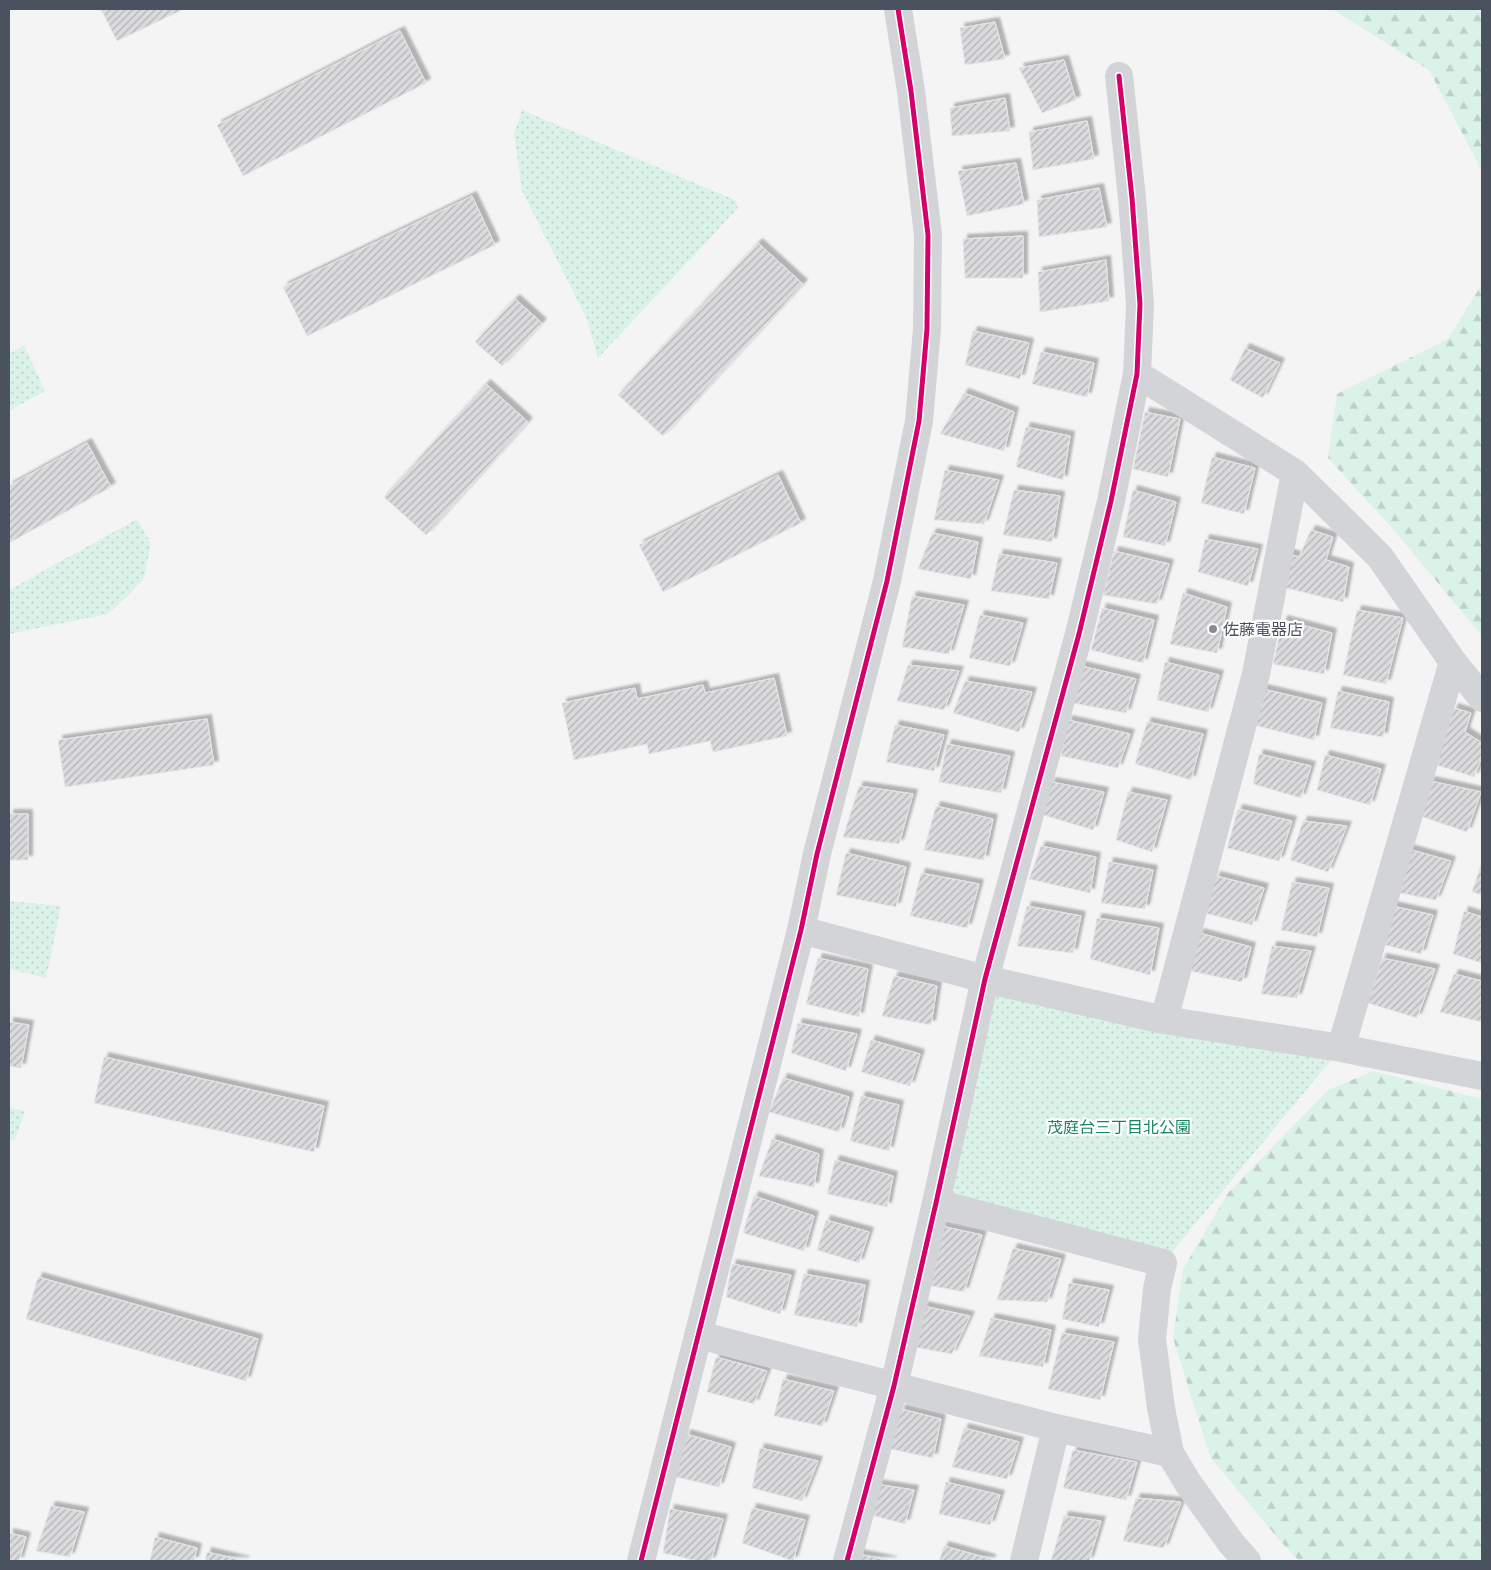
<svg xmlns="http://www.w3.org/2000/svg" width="1491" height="1570" viewBox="0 0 1491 1570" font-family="'Roboto Condensed','Noto Sans JP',sans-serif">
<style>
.forest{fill:url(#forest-firs)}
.park{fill:url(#park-dots)}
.building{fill:url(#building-hatch);stroke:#e5e6e7;filter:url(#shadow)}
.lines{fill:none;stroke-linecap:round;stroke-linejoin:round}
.minor{stroke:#d2d4d7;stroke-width:28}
.tertiary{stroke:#d2d4d7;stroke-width:28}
.cycleway-casing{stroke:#fff;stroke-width:8}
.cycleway{stroke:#d6006c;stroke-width:5}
.poi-dot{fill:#868b94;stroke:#fff;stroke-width:2}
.labels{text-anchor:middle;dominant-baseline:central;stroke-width:4.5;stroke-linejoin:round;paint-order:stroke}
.poi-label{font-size:16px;fill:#4a5260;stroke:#fff;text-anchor:start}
.park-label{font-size:16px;fill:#198462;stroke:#fff}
</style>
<defs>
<pattern id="forest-firs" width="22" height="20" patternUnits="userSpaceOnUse" patternTransform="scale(1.25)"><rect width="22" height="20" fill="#daf2e7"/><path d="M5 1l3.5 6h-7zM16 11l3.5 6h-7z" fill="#bdd1c9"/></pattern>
<pattern id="park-dots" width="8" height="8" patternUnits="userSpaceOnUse" patternTransform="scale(1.25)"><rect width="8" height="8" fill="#daf2e7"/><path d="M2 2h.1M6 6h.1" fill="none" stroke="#bdd1c9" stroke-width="1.8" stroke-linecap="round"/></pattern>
<pattern id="building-hatch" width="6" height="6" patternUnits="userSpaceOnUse" patternTransform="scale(1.25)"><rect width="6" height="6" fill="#dbdbdd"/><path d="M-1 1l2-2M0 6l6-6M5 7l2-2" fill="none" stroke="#b4b4b7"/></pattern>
<filter id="shadow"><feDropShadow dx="4.5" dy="-4.5" stdDeviation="1" flood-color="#0004"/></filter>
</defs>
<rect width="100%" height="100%" fill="#f4f4f4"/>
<path class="forest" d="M1332,9h144l6,4v158l-53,-101z
M1482,284v352l-89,-107 -65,-71 9,-64 111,-55z
M1373,1071l109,28v462h-183l-17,-18 -72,-86 -37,-119 10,-69 45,-76 100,-103z"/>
<path class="park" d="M522,110l213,90 3,8 -140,150 -11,-39 -65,-128 -8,-57z
M24,345l21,46 -36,20v-57z
M137,519l14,24 -7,35 -14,16 -22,20 -99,20v-44z
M9,901l52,5 -15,72 -37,-9z
M985,979l356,69 -178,215 -227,-60z
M9,1108l16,3 -10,29h-6z"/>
<path class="building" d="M101,9h83l-67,32z
M995,22l10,37 -40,6 -5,-37z
M400,31l26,52 -183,93 -26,-51z
M1064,60l12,40 -34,13 -23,-45z
M1005,98l5,33 -58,5 -2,-28z
M1087,121l7,38 -61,11 -4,-38z
M1016,163l8,41 -57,12 -9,-45z
M1099,188l8,39 -68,10 -2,-37z
M472,196l23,49 -188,91 -24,-49z
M1023,236v42h-58l-2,-39z
M758,243l45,41 -140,152 -45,-41z
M1106,260l3,41 -69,11 -2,-40z
M515,299l27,24 -40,43 -27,-24z
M973,331l56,12 -9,36 -55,-14z
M1245,348l35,15 -17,35 -33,-18z
M1041,352l53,11 -7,34 -55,-13z
M486,384l42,38 -102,113 -42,-38z
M964,393l50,19 -10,39 -64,-17z
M1145,412l35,7 -12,58 -35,-8z
M1026,427l44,9 -7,44 -47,-13z
M87,443l24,44 -102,56v-57z
M1212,457l43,11 -11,46 -43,-11z
M945,470l54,10 -15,44 -50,-4z
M778,475l23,48 -138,69 -24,-47z
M1014,490l46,6 -8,46 -49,-7z
M1133,490l43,12 -11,44 -42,-9z
M1311,530l22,7 -7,23 23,7 -6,35 -61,-15 5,-34 12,4z
M932,533l46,9 -7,37 -53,-10z
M1205,539l53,10 -10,37 -50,-14z
M1114,551l55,13 -12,40 -54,-9z
M999,554l58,9 -8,36 -58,-8z
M1183,593l44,14 -10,46 -47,-9z
M912,596l52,9 -15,49 -47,-7z
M1102,608l52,12 -11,43 -52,-13z
M1357,610l46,8 -17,66 -43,-9z
M980,615l43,8 -13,43 -41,-8z
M1283,620l49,13 -8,41 -51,-10z
M1165,662l54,13 -11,37 -51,-12z
M908,665l51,6 -15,39 -47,-9z
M1081,666l55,13 -10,34 -54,-10z
M774,678l13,58 -74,16 -3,-11 -61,13 -2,-10 -73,16 -12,-57 73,-15 2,11 66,-14 2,8z
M965,681l67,11 -13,40 -66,-19z
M1263,689l59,14 -8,37 -61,-15z
M1338,691l51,11 -6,35 -53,-9z
M1454,708l17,5 -6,19 17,11v14l-8,20 -41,-13z
M207,719l7,46 -149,22 -7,-47z
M1068,720l62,14 -12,34 -57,-12z
M1147,722l56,12 -12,46 -56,-16z
M895,725l49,10 -10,36 -48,-9z
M947,744l63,12 -9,37 -62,-11z
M1259,754l52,12 -10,32 -48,-14z
M1325,755l56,14 -11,36 -53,-15z
M1430,781l51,11 -14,40 -47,-16z
M1051,782l53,10 -11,38 -50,-15z
M859,786l54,8 -14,50 -56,-7z
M1128,792l39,8 -15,52 -36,-12z
M936,806l57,13 -9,41 -60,-10z
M1238,809l54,12 -13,40 -52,-13z
M9,814h19v46h-19z
M1303,821l44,5 -19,46 -38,-12z
M1041,846l55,11 -6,36 -61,-14z
M1408,849l43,12 -15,39 -41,-8z
M846,853l60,14 -10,40 -60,-12z
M1109,862l44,8 -8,39 -44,-6z
M1482,862v33l-10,-3z
M921,873l58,11 -12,44 -57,-12z
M1216,876l48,12 -12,37 -48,-12z
M1292,882l37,6 -12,49 -36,-7z
M1027,906l54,10 -8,37 -56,-7z
M1392,906l41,9 -12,39 -40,-10z
M1464,911l18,6v46l-29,-9z
M1097,918l62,10 -9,47 -60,-16z
M1199,933l52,14 -9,35 -52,-11z
M1272,946l39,5 -14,47 -36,-4z
M818,958l50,11 -9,48 -53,-13z
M1382,958l53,11 -18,49 -49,-15z
M1454,974l28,7v41l-42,-10z
M894,976l43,10 -6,39 -49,-9z
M9,1022l20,3 -8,43 -12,-2z
M798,1023l59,11 -11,37 -55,-18z
M871,1040l49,14 -10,32 -49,-14z
M104,1057l220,49 -10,46 -220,-49z
M783,1078l66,19 -10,35 -70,-20z
M861,1096l38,9 -10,46 -39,-10z
M772,1139l47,15 -5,33 -55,-11z
M835,1160l58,16 -6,31 -60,-13z
M754,1196l60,20 -10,35 -61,-18z
M826,1220l43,12 -10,31 -42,-13z
M941,1226l41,9 -18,57 -37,-7z
M1013,1248l48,11 -14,43 -50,-2z
M732,1264l59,11 -11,39 -54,-17z
M804,1274l61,11 -8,42 -63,-12z
M38,1277l220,62 -12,42 -220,-62z
M1069,1283l40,7 -10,37 -37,-8z
M923,1306l47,10 -18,38 -38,-7z
M991,1318l60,12 -8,37 -64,-11z
M1062,1333l52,9 -14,58 -52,-11z
M716,1357l51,14 -13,33 -47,-12z
M783,1379l51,12 -12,35 -48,-10z
M901,1409l40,10 -8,39 -43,-9z
M964,1428l55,14 -12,37 -55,-12z
M686,1434l45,13 -12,40 -43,-10z
M760,1448l58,13 -16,40 -50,-13z
M1073,1450l64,12 -11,38 -63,-12z
M946,1482l54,13 -10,30 -51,-11z
M875,1484l39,6 -9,34 -38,-10z
M1136,1498l45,4 -17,46 -41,-7z
M51,1506l33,6 -14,45 -34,-6z
M752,1508l53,12 -12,41 -51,-18z
M670,1509l53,10 -12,42h-13l-35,-8z
M1064,1516l37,5 -12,40h-38z
M9,1533l17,4 -7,24h-10z
M155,1537l42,11 -3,13h-44z
M944,1546l47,13v2h-52z
M207,1552l38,9h-40z
M858,1554l34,7h-36z"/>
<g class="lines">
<path class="minor" d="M1137,374l158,99 85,84 73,105 29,36
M801,930l184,49 179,41 177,28 141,28
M1164,1020l92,-346 39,-201
M1341,1048l112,-386
M936,1203l227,60 -6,26 -5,50 9,69 9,45 18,30 43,60 16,18
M699,1335l357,93 114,25
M847,1561l47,-175 42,-183 49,-224 94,-345 32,-133 26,-127 3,-70 -8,-106 -13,-122
M1024,1561l32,-133"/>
<path class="tertiary" d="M641,1561l160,-631 16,-76 70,-273 32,-160 8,-92 1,-94 -17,-144 -13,-82"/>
<defs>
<path id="cycleway" d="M641,1561l160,-631 16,-76 70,-273 32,-160 8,-92 1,-94 -17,-144 -13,-82
M847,1561l47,-175 42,-183 49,-224 94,-345 32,-133 26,-127 3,-70 -8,-106 -13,-122"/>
</defs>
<use href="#cycleway" class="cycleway-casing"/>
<use href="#cycleway" class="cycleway"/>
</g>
<circle class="poi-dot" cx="1213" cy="629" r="5"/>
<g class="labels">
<g class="poi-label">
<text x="1223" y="629">佐藤電器店</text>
</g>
<g class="park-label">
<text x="1119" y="1127">茂庭台三丁目北公園</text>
</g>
</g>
<rect width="1491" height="1570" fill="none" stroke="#4a5260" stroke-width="20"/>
</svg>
